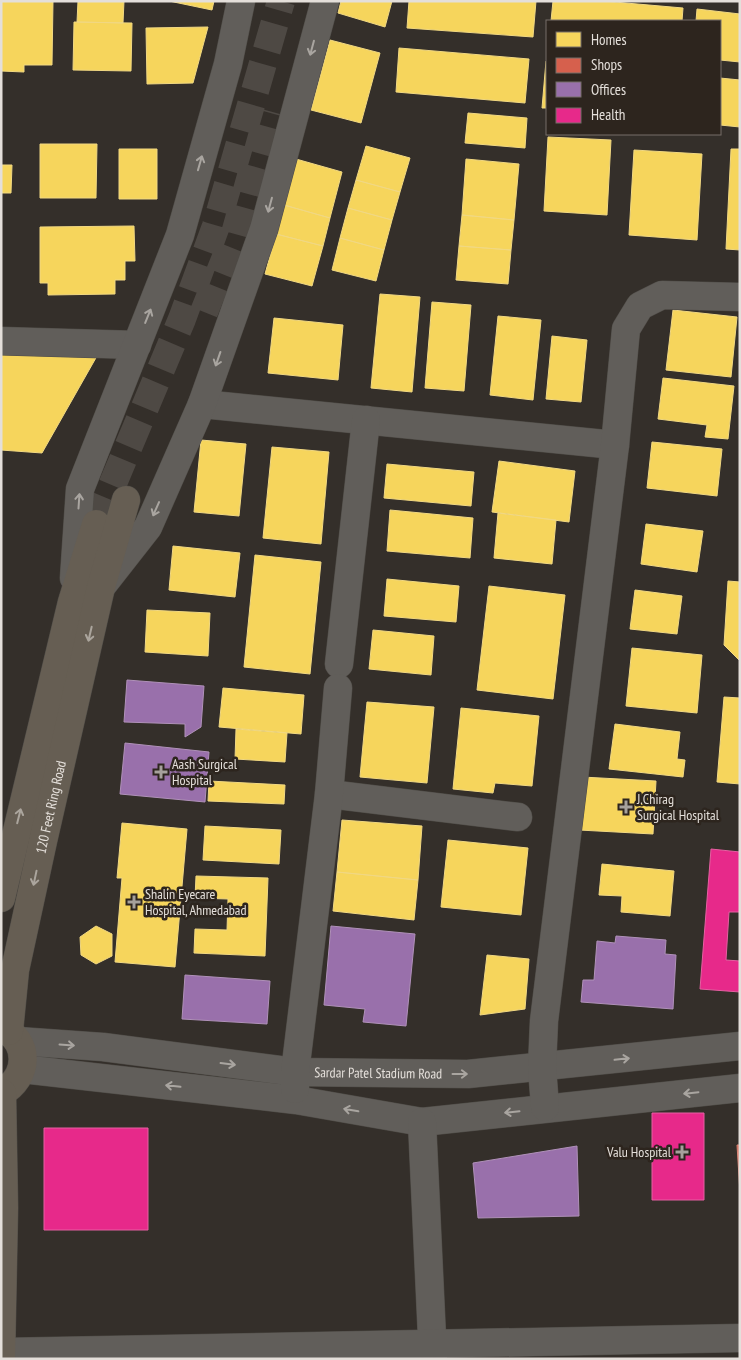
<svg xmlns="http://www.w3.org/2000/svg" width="741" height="1360" viewBox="0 0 741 1360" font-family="'PT Sans Narrow',sans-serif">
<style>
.homes{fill:#f6d55c;stroke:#f1d882}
.shops{fill:#d6604d;stroke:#da8677}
.offices{fill:#9970ab;stroke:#b091b9}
.health{fill:#e7298a;stroke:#e660a2}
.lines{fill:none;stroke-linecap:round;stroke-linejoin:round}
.major-tunnel{stroke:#4e4944;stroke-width:28;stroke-dasharray:28 14;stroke-linecap:butt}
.minor-casing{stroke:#4f4c47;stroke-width:29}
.major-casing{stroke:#4f4c47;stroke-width:29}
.minor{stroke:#615e5a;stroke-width:28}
.major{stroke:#665e53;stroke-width:28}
.oneway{stroke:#a9a5a0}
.oneway2{stroke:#aba59d}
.poi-dot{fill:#a6a19c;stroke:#2d251e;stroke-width:2}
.labels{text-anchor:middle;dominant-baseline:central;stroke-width:5;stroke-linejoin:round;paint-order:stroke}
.poi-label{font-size:14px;fill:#e4dfda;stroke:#2d251e;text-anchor:start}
.street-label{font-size:14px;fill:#e4dfda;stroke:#2d251e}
</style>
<rect width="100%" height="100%" fill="#342f2a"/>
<path class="homes" d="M1,1h52l-1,64h-28v7l-23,-1z
M78,1h46l-1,22 -46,-1z
M169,1h45l-2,9z
M341,1h51l-7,26 -47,-14z
M409,1h127l-3,36 -126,-9z
M553,1h50l80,7 -1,13h-131z
M697,9l43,5v48l-20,-2v-39h-24z
M74,22l58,1 -1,48 -58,-1z
M208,27l-15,56 -46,1 -1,-56z
M330,40l50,13 -19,70 -50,-13z
M399,48l130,11 -4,44 -129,-11z
M546,61l1,1v46h-5z
M720,78l20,2v47l-20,-2z
M468,113l59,5 -2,30 -60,-5z
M548,137l63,3 -4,75 -63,-4z
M40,144h57l-1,54h-56z
M366,146l44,12 -10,34 -44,-12z
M119,149h38v50h-38z
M731,149h9v101l-14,-1z
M634,150l68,4 -5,86 -68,-5z
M296,159l46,13 -12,46 -46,-13z
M466,159l53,5 -5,56 -52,-5z
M1,165h11l-1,28h-10z
M356,180l44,12 -8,28 -44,-12z
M284,205l46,13 -7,28 -47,-12z
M348,208l44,12 -8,30 -44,-12z
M462,215l52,5 -3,30 -52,-4z
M134,226l1,35h-10v19h-10v14l-67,1v-12h-8v-56z
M276,234l47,12 -11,40 -47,-12z
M340,238l44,12 -8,31 -44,-11z
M459,246l52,4 -3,34 -52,-4z
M380,294l40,3 -8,95 -41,-4z
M432,302l39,3 -7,86 -39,-3z
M673,310l64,7 -6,60 -65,-7z
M498,316l43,4 -8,80 -43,-5z
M274,318l69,7 -5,55 -70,-7z
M552,336l35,4 -6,62 -35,-3z
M1,353l96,3 -55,97 -41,-3z
M663,378l71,8 -6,53 -23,-2 2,-12 -49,-6z
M201,440l45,4 -7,72 -45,-4z
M652,442l70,7 -5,47 -70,-8z
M272,447l57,5 -8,92 -58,-6z
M499,461l76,10 -6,51 -77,-10z
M387,464l87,8 -3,34 -87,-8z
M390,510l83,8 -3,40 -83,-7z
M498,513l58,7 -4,44 -58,-6z
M646,524l57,7 -6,41 -56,-8z
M173,546l67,7 -5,44 -66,-7z
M255,555l66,7 -11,112 -66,-7z
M387,579l72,7 -3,36 -72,-6z
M728,581l12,1v79l-16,-16z
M489,586l76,9 -12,104 -76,-9z
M635,590l47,6 -5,38 -47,-5z
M147,610l63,3 -2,43 -63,-4z
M373,630l61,6 -3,39 -62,-6z
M632,648l70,7 -5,58 -71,-7z
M223,688l81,7 -3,39 -82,-7z
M724,697l16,1v86l-23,-2z
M367,702l67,5 -7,76 -67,-6z
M461,708l78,8 -7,70 -37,-3 -2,10 -40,-4z
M615,724l65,8 -3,27 8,1 -2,17 -74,-8z
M236,729l51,4 -2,29 -50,-3z
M582,777l74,4 -3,53 -74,-4z
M209,781l76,4 -1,19 -76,-3z
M342,820l80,6 -4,54 -81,-8z
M122,823l65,6 -12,138 -60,-5 7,-84h-5z
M205,826l76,4 -2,34 -76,-4z
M448,840l80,8 -7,67 -80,-8z
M602,864l72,7 -4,45 -49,-4 1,-16 -23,-1z
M337,872l81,8 -4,40 -81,-9z
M196,876l72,2 -3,78 -71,-3 1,-24 32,1 1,-31 -33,-1z
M96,926l16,8v22l-16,8 -15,-9 -1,-18z
M487,955l42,4 -4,50 -45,6z"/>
<path class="shops" d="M737,1145h3v48z"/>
<path class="offices" d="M127,680l77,6 -3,41 -16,10v-13l-61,-2z
M125,743l84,9 -4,50 -85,-8z
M331,926l84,8 -9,92 -43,-4 2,-13 -41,-4z
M616,936l50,4 -1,14 11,1 -3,54 -92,-7 2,-22h11l3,-39 18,2z
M185,975l85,6 -3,43 -85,-5z
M577,1146l2,70 -101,2 -5,-55z"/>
<path class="health" d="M711,849l29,3v60h-11l-3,48 14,1v31l-40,-3z
M652,1113h52v87h-52z
M44,1128h104v102h-104z"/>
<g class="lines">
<path class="major-tunnel" d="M204,312l30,-75 35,-126
M96,524l86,-205 34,-93 65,-225"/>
<defs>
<g id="minor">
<path d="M1,341l136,4"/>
<path d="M202,404l413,41"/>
<path d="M74,578l6,-89 100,-254 48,-171 13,-63"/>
<path d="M101,587l47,-60 54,-123 62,-175 61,-228"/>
<path d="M339,664l27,-244"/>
<path d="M329,794l189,23"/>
<path id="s1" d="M18,1041l85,6 192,25 173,2 272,-28"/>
<path d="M22,1069l274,31 126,22 318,-34"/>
<path d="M295,1089v-17l34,-278 9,-106"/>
<path d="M545,1107l-3,-40 2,-46 71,-576 11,-116 14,-23 22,-11 78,2"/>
<path d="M422,1122l11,237"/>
<path d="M2,1352l738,-14"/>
</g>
<g id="major">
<path d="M1,898l71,-296 24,-78"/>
<path d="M1,1027c30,15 28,50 0,66"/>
<path id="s2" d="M9,1031l6,-61 28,-129 58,-254 25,-87"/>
<path d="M1,1359l3,-151 -2,-115"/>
</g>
</defs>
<use href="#minor" class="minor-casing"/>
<use href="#major" class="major-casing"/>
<use href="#minor" class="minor"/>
<use href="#major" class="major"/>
</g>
<defs><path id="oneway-shaft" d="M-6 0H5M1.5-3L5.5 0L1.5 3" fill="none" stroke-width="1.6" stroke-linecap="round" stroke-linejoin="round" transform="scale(1.25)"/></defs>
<g class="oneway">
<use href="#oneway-shaft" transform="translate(312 48) rotate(105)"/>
<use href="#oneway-shaft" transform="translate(200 163) rotate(-74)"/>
<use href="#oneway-shaft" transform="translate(270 205) rotate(105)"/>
<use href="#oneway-shaft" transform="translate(148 316) rotate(-68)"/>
<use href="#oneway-shaft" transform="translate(218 359) rotate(109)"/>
<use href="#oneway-shaft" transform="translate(79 501) rotate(-86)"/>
<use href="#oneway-shaft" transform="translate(156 509) rotate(114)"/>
<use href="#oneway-shaft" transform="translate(67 1045) rotate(4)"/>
<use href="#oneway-shaft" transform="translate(622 1059) rotate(-6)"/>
<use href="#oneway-shaft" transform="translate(228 1064) rotate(7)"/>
<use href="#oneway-shaft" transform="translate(460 1074)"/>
<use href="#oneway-shaft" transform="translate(173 1086) rotate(-174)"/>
<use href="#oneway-shaft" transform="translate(691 1093) rotate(174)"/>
<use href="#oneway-shaft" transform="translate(351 1110) rotate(-170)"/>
<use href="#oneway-shaft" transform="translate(512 1112) rotate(174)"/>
</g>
<g class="oneway2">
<use href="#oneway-shaft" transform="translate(90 634) rotate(103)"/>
<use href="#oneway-shaft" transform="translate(19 816) rotate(-76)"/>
<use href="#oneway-shaft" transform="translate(35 878) rotate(102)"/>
</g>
<g class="poi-dot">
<path d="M158.5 764.5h5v5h5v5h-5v5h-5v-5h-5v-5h5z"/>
<path d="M623.5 799.5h5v5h5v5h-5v5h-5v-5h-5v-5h5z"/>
<path d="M131.5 894.5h5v5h5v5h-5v5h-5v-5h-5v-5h5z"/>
<path d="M679.5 1144.5h5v5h5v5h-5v5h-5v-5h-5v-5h5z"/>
</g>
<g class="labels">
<g class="poi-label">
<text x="172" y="764">Aash Surgical<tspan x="172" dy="16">Hospital</tspan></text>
<text x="637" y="799">J.Chirag<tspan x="637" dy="16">Surgical Hospital</tspan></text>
<text x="145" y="894">Shalin Eyecare<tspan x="145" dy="16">Hospital, Ahmedabad</tspan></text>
<text x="671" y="1152" text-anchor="end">Valu Hospital</text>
</g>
<g class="street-label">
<text stroke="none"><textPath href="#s2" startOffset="228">120 Feet Ring Road</textPath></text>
<text stroke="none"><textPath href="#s1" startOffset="362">Sardar Patel Stadium Road</textPath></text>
</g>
</g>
<rect width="741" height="1360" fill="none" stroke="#e4dfda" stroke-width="5"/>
<rect x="546" y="20" width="175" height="115" fill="#2d251e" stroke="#766f69"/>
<rect x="556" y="32" width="25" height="15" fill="#f6d55c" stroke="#766f69"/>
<text x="591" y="45" font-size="15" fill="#e4dfda">Homes</text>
<rect x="556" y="58" width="25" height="15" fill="#d6604d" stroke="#766f69"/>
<text x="591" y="70" font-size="15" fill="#e4dfda">Shops</text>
<rect x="556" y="82" width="25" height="15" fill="#9970ab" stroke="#766f69"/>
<text x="591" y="95" font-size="15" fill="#e4dfda">Offices</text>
<rect x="556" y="108" width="25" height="15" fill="#e7298a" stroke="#766f69"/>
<text x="591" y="120" font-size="15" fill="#e4dfda">Health</text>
</svg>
